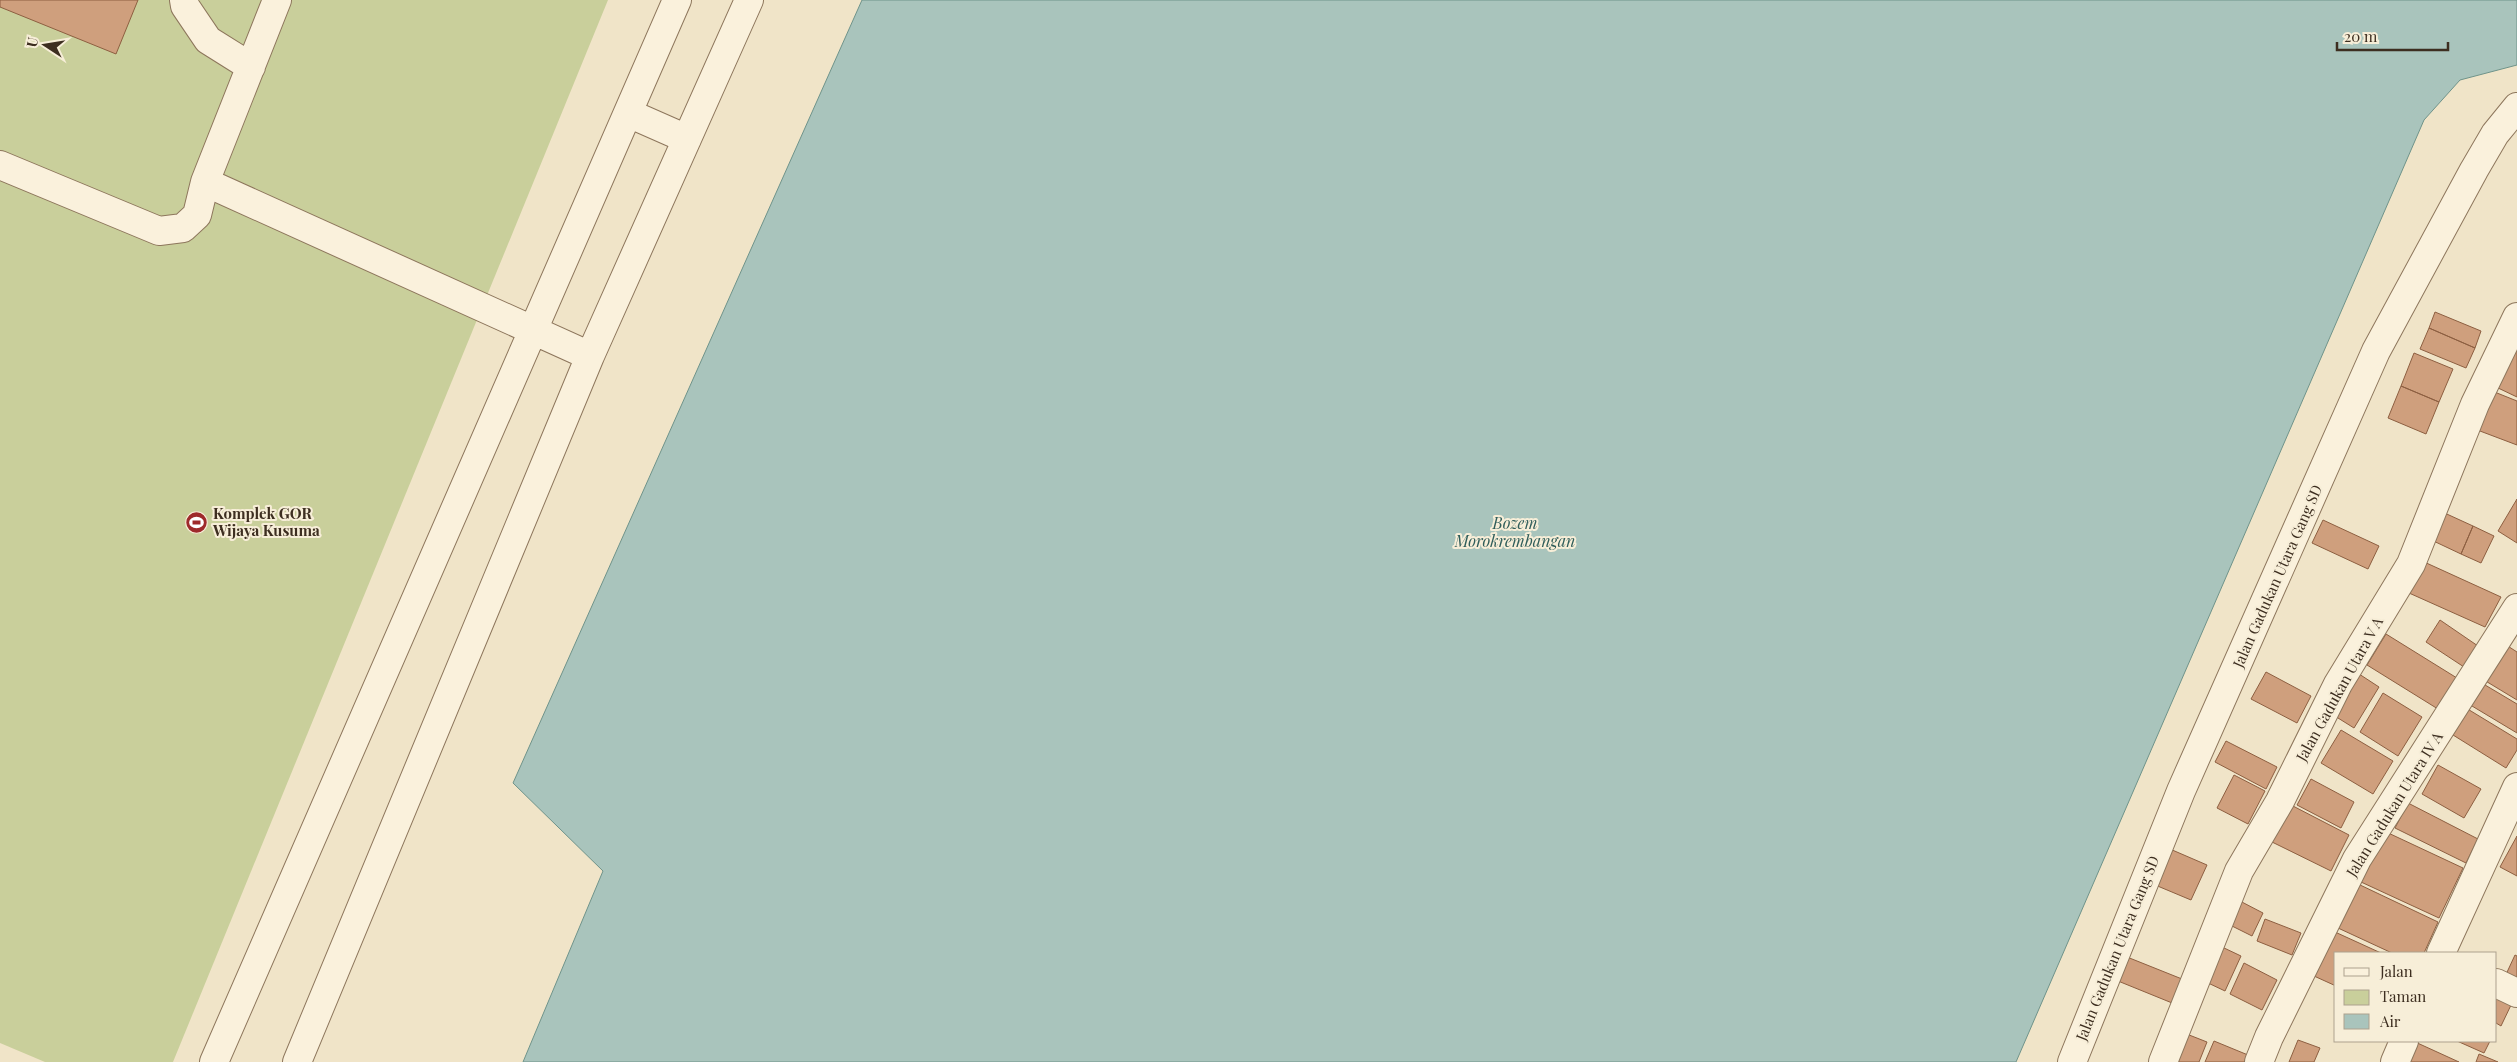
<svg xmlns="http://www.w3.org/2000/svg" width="2517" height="1062" viewBox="0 0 2517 1062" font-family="'Playfair Display',serif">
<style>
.green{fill:#c9cf9b}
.water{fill:#a9c4bc;stroke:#6f938a}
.building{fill:#cf9f7d;stroke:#8d5f41}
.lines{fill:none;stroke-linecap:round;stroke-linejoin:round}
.minor-casing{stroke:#8d765c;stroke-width:30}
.minor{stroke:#faf1dc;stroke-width:28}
.labels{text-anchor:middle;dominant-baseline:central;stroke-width:4;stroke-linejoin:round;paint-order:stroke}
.poi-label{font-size:15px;font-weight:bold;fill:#3d2e20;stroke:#f7eed8;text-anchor:start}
.street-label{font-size:15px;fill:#3d2e20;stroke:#f7eed8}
.water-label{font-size:16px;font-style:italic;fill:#2f5d5a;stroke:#f7eed8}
</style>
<rect width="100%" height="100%" fill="#f0e4c8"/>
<path class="green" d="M0,0h608l-435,1062h-128l-45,-19z"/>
<path class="water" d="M862,0h1655v65l-57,15 -36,40 -408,942h-1493l80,-191 -90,-88z"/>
<path class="building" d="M0,0h138l-22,54 -116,-47z
M2435,312l46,19 -6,17 -46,-20z
M2429,328l46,20 -9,20 -46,-19z
M2517,341v56l-21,-10z
M2414,353l39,16 -14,33 -38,-16z
M2401,386l38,16 -13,32 -38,-16z
M2487,389l30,12v44l-45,-17z
M2517,499v44l-19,-12z
M2438,510l35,16 -12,28 -36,-17z
M2323,520l56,26 -11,23 -56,-26z
M2473,526l21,10 -13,27 -20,-9z
M2422,561l79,36 -16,30 -76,-34z
M2440,620l38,26 -14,21 -38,-25z
M2386,634l79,49 -19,31 -79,-49z
M2500,641l17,11v48l-38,-23z
M2266,672l45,24 -14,27 -46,-24z
M2356,672l23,15 -25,41 -24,-15z
M2475,679l42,25v29l-55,-33z
M2383,693l39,24 -24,39 -38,-24z
M2461,705l56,34v11l-11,18 -61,-38z
M2341,730l52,31 -20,33 -52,-31z
M2226,741l51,26 -11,22 -51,-27z
M2438,765l43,24 -17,29 -42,-24z
M2234,775l31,16 -17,33 -31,-16z
M2311,779l43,23 -13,26 -44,-23z
M2408,803l70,36 -12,24 -71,-35z
M2291,805l58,30 -18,36 -59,-29z
M2384,831l79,37 -24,50 -78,-36z
M2517,836v40l-17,-9z
M2163,846l44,19 -16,35 -43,-18z
M2358,884l80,38 -14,31h-32l-54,-25z
M2238,900l25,13 -11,23 -26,-13z
M2265,919l36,14 -9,22 -35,-14z
M2335,932l46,21h-45v33l-22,-10z
M2222,947l19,9 -16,35 -19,-9z
M2515,955l2,1v34l-15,-7z
M2127,957l65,26 -10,24 -64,-26z
M2244,963l33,17 -15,30 -32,-16z
M2496,995l16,8 -11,23 -5,-3z
M2179,1031l28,11 -8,20h-19l-11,-4z
M2298,1040l22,8 -6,14h-25z
M2214,1041l34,14 -3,7h-40z
M2413,1041l46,21h-56z
M2457,1041h33l-6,12z
M2479,1054l19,8h-22z"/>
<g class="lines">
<defs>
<path id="minor" d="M184,0l1,6 23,34 43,27
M277,0l-72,182 385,174
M628,113l59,26
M0,165l159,66 24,-3 14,-13 8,-33
M2441,953l76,-166
M2496,983l21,10
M214,1062l463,-1062
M297,1062l293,-706 159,-356
M2072,1062l109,-271 195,-440 98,-181 21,-36 22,-27
M2163,1062l76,-191 41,-70 58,-117 73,-120 64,-160 42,-87
M2259,1062l10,-25 88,-178 160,-251
M2395,1062l9,-21"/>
</defs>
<use href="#minor" class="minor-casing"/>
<use href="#minor" class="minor"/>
</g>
<defs>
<symbol id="stadium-disc" viewBox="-11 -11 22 22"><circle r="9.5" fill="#9e2a2b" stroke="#f7eed8"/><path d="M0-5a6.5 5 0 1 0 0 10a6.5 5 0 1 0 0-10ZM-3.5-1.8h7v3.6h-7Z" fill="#fff"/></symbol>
</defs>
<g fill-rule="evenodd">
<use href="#stadium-disc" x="184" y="510" width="25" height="25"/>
</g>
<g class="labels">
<g class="poi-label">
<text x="213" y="513">Komplek GOR<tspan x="213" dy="17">Wijaya Kusuma</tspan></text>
</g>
<g class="street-label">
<text transform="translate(2277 576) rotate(-66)">Jalan Gadukan Utara Gang SD</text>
<text transform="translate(2339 689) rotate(-61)">Jalan Gadukan Utara V A</text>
<text transform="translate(2394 804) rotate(-58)">Jalan Gadukan Utara IV A</text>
<text transform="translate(2117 948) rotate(-68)">Jalan Gadukan Utara Gang SD</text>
</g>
<g class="water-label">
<text x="1515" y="522">Bozem<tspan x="1515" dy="18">Morokrembangan</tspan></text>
</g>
</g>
<rect x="2334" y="952" width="162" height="90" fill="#f7eed8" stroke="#ada18e"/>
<rect x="2344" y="968" width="25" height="8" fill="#faf1dc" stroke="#ada18e"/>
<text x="2380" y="977" font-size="15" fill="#3d2e20">Jalan</text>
<rect x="2344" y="990" width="25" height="15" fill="#c9cf9b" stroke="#ada18e"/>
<text x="2380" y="1002" font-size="15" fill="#3d2e20">Taman</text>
<rect x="2344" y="1014" width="25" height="15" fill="#a9c4bc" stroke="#ada18e"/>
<text x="2380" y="1027" font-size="15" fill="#3d2e20">Air</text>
<g transform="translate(45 45) rotate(282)" stroke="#f7eed8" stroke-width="4" paint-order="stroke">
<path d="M0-4L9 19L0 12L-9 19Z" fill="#3d2e20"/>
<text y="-8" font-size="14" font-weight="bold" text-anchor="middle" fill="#3d2e20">U</text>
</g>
<path d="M2337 42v8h111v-8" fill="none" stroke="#3d2e20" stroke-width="2.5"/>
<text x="2344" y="42" font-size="15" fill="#3d2e20" stroke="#f7eed8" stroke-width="4" paint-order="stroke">20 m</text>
</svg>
